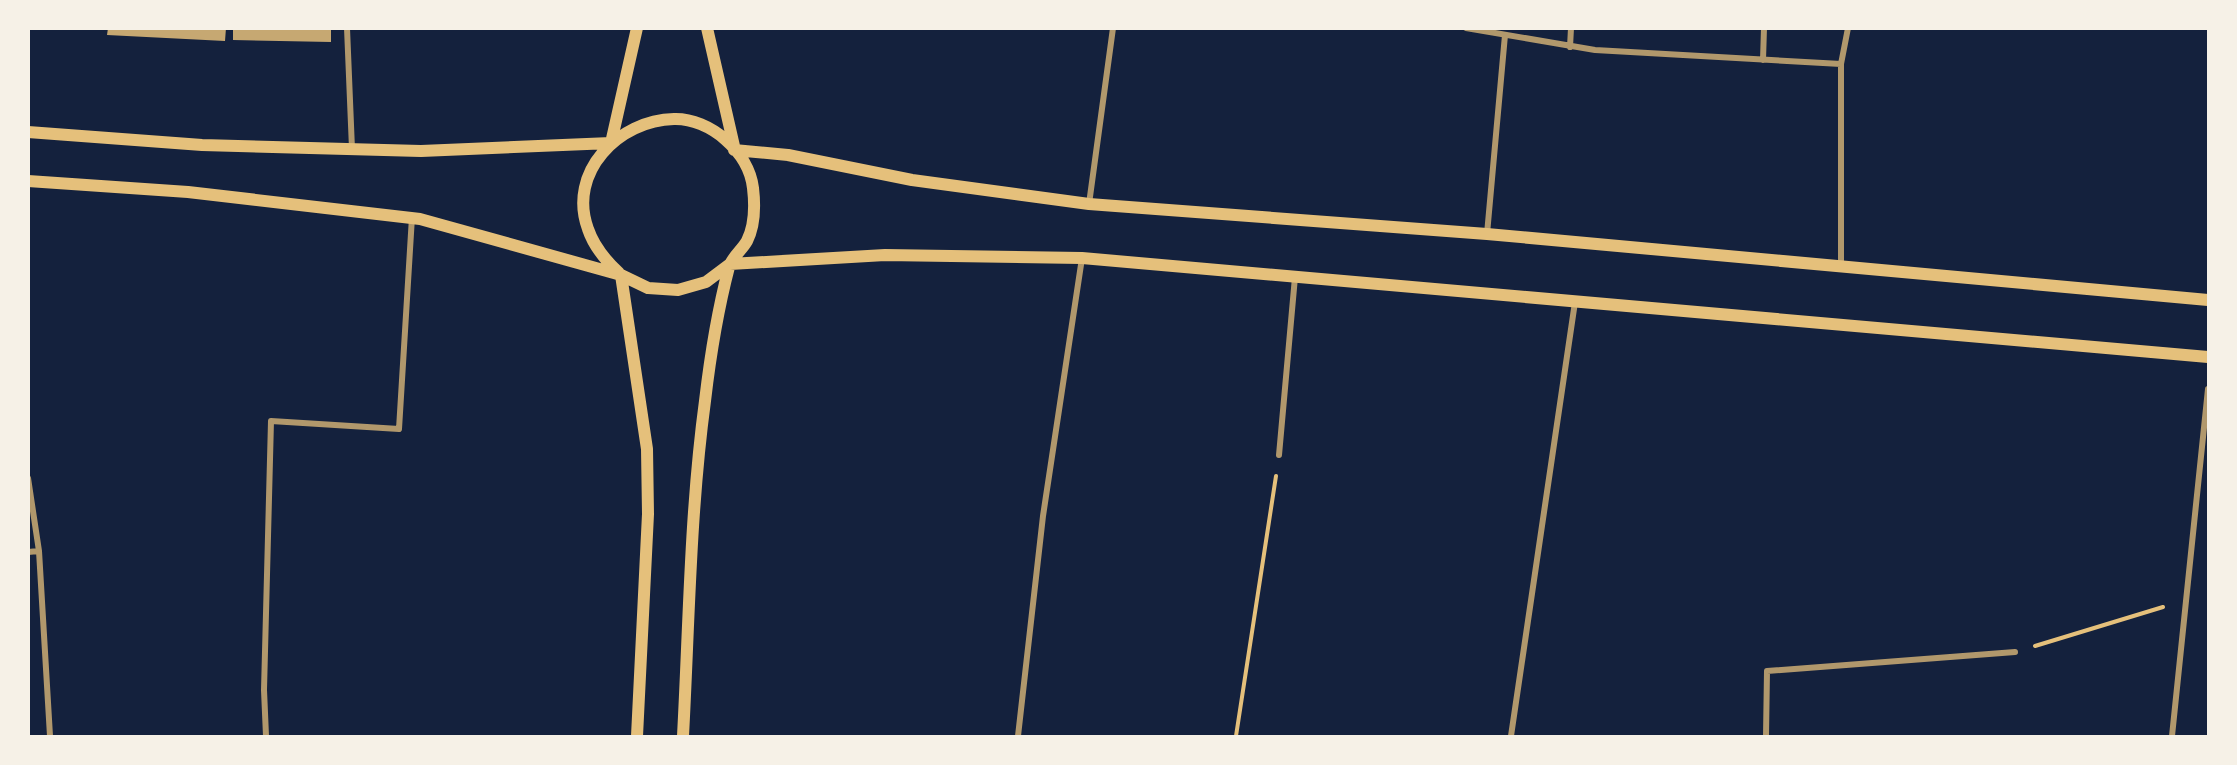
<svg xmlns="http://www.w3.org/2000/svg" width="2237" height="765" viewBox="0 0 2237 765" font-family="'Source Serif 4',serif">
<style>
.building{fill:#c6a872}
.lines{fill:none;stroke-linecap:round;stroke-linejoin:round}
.path{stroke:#e5c07b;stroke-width:4}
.minor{stroke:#b1986c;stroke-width:6}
.secondary{stroke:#e5c07b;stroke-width:12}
</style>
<rect width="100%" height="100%" fill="#14213d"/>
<path class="building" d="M108,28h118l-1,13 -118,-6z
M233,28h98v14l-98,-2z"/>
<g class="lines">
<path class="path" d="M2035,646l128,-39
M1236,736l40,-260"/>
<path class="minor" d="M347,28l5,121
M1466,28l129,22 246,14
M1570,47l1,-19
M1763,60l1,-32
M1089,204l24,-176
M1487,234l18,-199
M1841,267v-203l7,-36
M1279,455l16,-178
M28,478l11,73 11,185
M28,552l11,-1
M266,736l-2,-46 7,-269 128,8 13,-212
M1018,736l25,-220 39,-258
M1511,736l64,-434
M1766,736l1,-65 248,-19
M2172,736l36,-347"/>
<path class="secondary" d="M707,28l27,118
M28,132l174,13 219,6 190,-8
M611,143l26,-115
M734,150l54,5 124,25 177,24 398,30 721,66
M28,181l160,11 232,27 201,56 27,13 30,2 28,-8 24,-18 155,-9 197,3 1126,99
M619,273c-14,-13 -25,-26 -31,-44 -21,-57 31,-109 86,-110 36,-1 75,33 79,69 2,17 2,37 -6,53 -5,9 -15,16 -18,26 -11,42 -19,91 -24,134 -15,111 -16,224 -22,335
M621,275l26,174 1,65 -11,222"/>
</g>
<rect width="2237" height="765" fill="none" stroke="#f6f1e7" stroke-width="60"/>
</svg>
